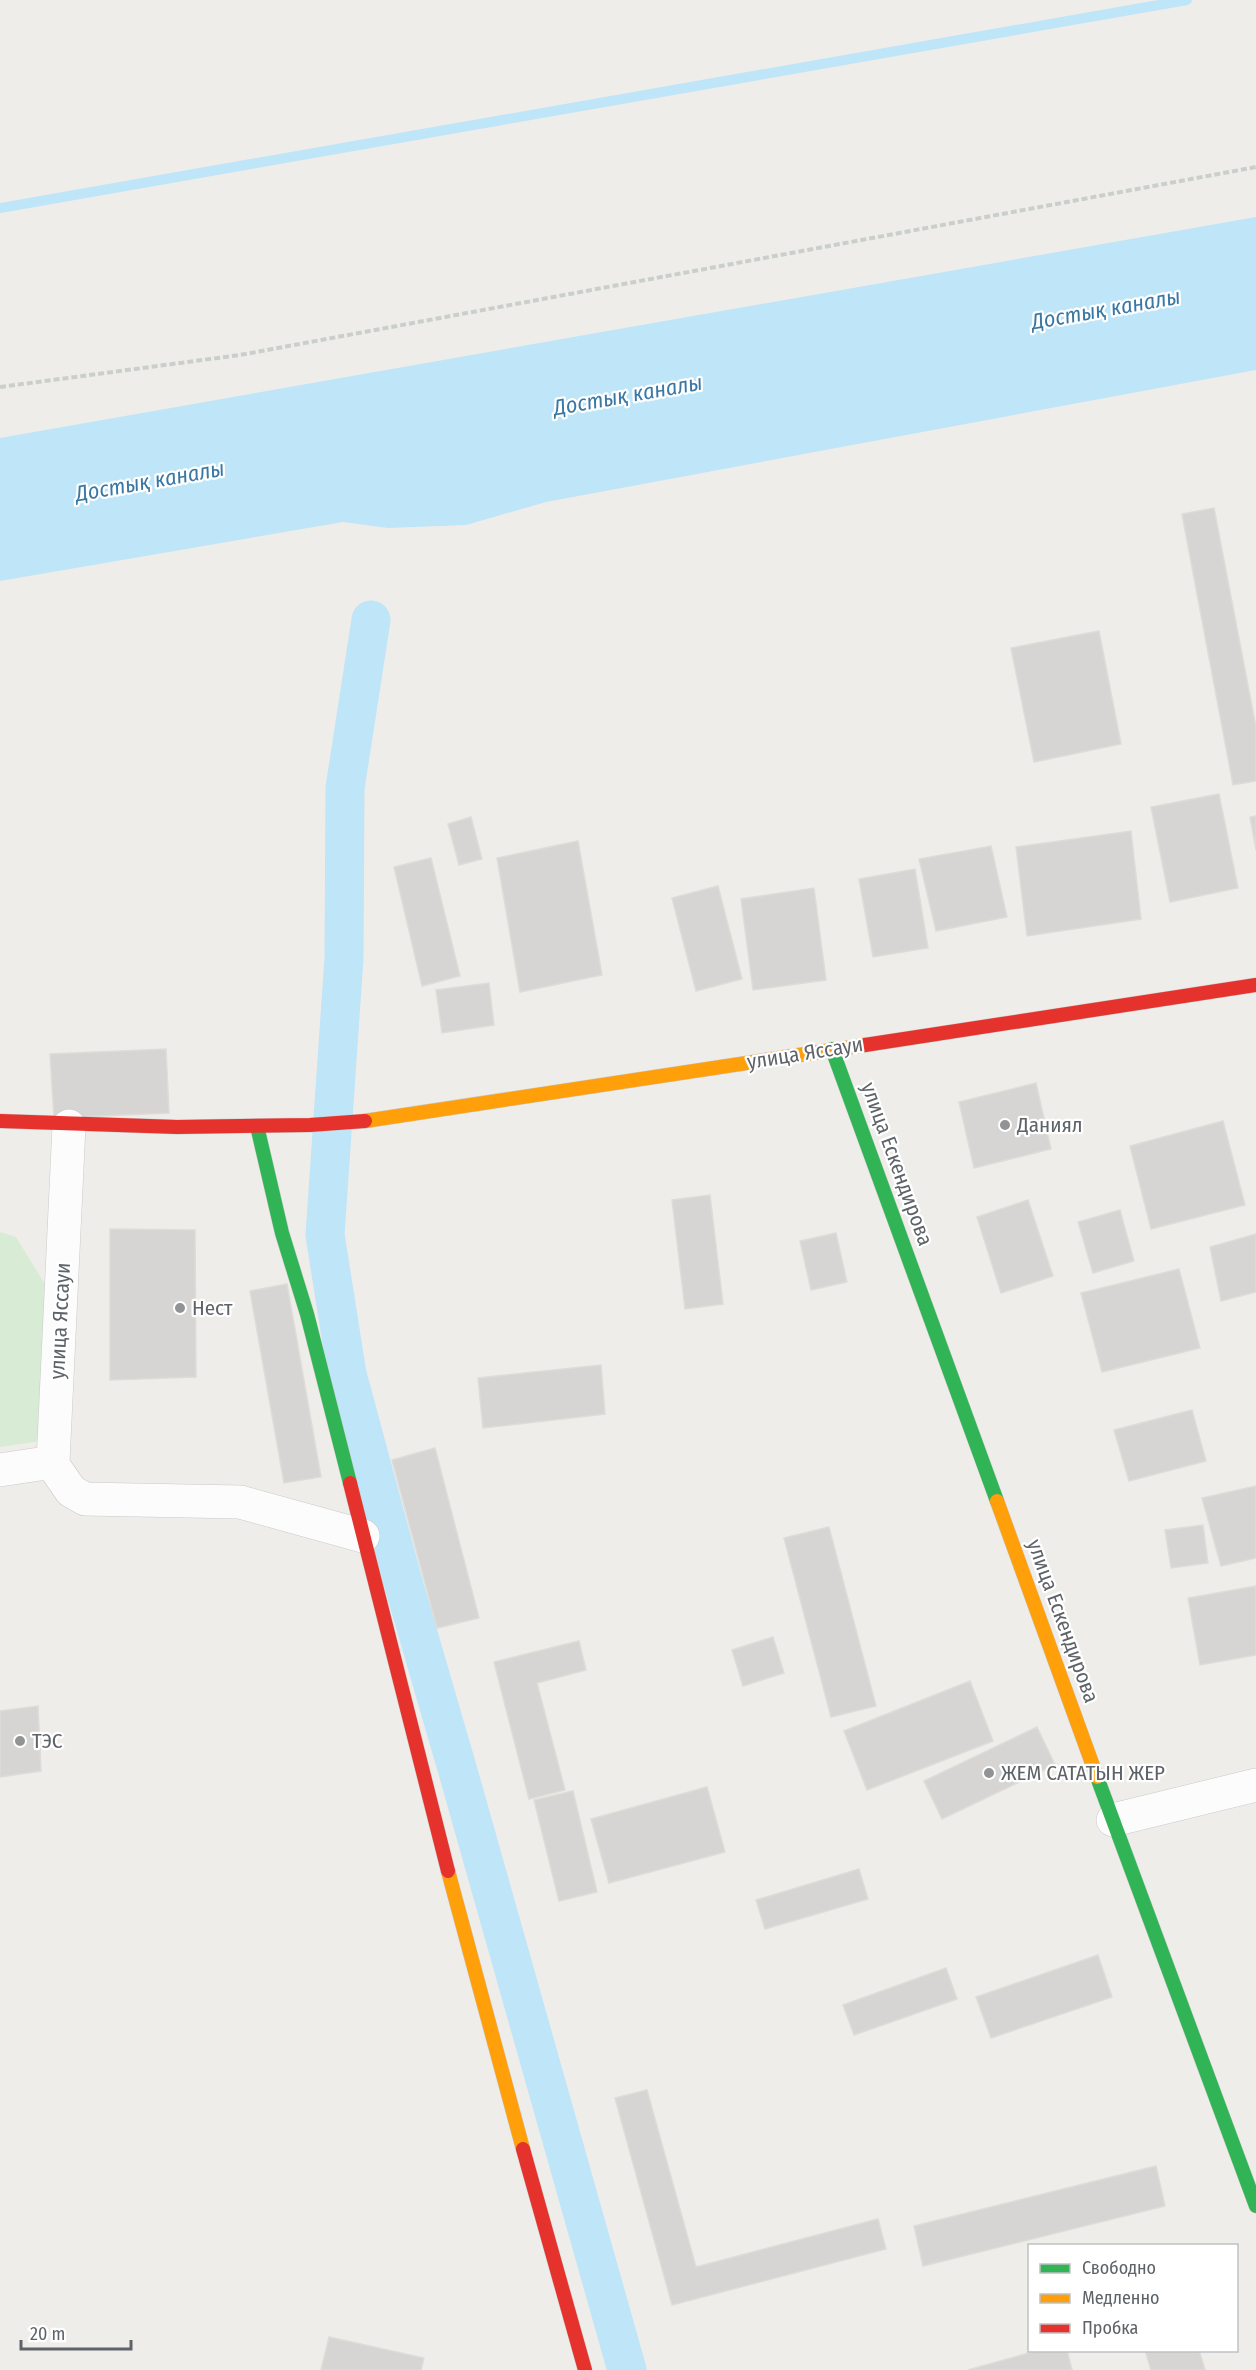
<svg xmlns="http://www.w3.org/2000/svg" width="1256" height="2370" viewBox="0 0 1256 2370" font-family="'Fira Sans Condensed',sans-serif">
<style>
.green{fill:#d8ebd4}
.water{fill:#bee5f8}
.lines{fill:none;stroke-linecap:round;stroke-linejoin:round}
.stream{stroke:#bee5f8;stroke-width:10}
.canal{stroke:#bee5f8;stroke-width:39}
.building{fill:#d6d5d3;stroke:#dedcd8;stroke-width:1.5}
.street-casing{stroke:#cacaca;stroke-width:34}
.fast-casing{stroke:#cbcbcb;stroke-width:15}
.slow-casing{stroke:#cbcbcb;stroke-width:15}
.jam-casing{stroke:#cbcbcb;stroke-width:15}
.path{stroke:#cbcfcb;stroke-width:4;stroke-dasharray:6 3;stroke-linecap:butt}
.street{stroke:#fdfcfc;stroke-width:33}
.fast{stroke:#30b455;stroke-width:14}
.slow{stroke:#ff9f0a;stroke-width:14}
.jam{stroke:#e5322d;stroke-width:14}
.poi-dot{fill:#919395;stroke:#fff;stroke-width:2}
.labels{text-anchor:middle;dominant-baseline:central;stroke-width:4.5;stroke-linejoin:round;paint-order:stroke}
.street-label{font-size:21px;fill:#5e6368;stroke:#fff}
.poi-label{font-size:21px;fill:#5e6368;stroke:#fff;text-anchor:start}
.water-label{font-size:22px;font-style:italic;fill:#3977a5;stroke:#fff}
</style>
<rect width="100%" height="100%" fill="#efede9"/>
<path class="green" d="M0,1232l16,5 39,64 -14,140 -41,6z"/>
<path class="water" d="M1256,217v153l-710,132 -80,23 -78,3 -45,-6 -343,59v-143z"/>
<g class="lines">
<path class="stream" d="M0,208l1187,-208"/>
<path class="canal" d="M371,620l-26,168 -1,170 -19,277 22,139 56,208 56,193 168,595"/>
</g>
<path class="building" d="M1214,508l42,219v54l-23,4 -51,-271z
M1099,631l22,113 -87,18 -23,-114z
M1219,794l19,94 -68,14 -19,-95z
M1256,816v34l-6,-33z
M471,817l11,42 -23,6 -11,-41z
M1131,831l10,88 -114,17 -11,-89z
M578,841l24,134 -82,17 -23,-134z
M991,846l16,71 -71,14 -17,-72z
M431,858l29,118 -38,10 -28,-119z
M915,869l13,79 -55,9 -14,-78z
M718,886l24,93 -46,12 -24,-93z
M814,888l12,92 -73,10 -12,-91z
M489,983l5,42 -52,8 -6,-43z
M166,1049l3,64 -115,5 -4,-64z
M1036,1083l15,66 -77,19 -15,-66z
M1223,1121l22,84 -94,24 -21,-83z
M710,1195l13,109 -38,5 -13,-109z
M1028,1200l25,76 -52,17 -24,-76z
M1120,1210l14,51 -41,12 -15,-51z
M110,1229l85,1 1,147 -86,3z
M836,1233l11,49 -36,8 -11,-49z
M1256,1234v58l-35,9 -11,-54z
M1179,1269l21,79 -98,24 -21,-79z
M287,1284l34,193 -37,6 -34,-192z
M601,1365l4,49 -122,14 -5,-50z
M1192,1410l14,51 -77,20 -15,-51z
M435,1448l44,170 -42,10 -45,-168z
M1256,1486v72l-35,8 -19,-68z
M1203,1525l5,38 -37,5 -6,-38z
M829,1527l47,179 -45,11 -47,-179z
M1256,1586v69l-56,10 -12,-67z
M773,1637l11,36 -41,13 -11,-36z
M579,1641l7,29 -49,13 28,107 -36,9 -35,-137z
M970,1681l23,60 -126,49 -23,-59z
M38,1706l3,65 -41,6v-66z
M1037,1727l18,38 -113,54 -18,-38z
M707,1787l18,65 -116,31 -18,-64z
M573,1791l24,101 -38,9 -25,-101z
M859,1869l9,30 -103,30 -9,-29z
M1098,1955l14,42 -121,41 -15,-41z
M946,1968l11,31 -103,36 -11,-30z
M647,2090l49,177 182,-48 8,30 -214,56 -57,-207z
M1156,2166l9,40 -242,60 -9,-40z
M329,2337l95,21 -3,12h-100z
M1039,2350h28l5,20h-104z
M1145,2350h54l6,20h-54z"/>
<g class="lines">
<defs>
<path id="street" d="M51,1462l20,29 14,8 155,3 123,34
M0,1470l53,-8 16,-336
M1113,1820l143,-35"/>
<path id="fast" d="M832,1049l165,452
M257,1126l25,107 25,81 43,169
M1097,1777l159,429"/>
<path id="slow" d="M365,1121l500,-76
M997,1501l100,276
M448,1871l75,278"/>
<path id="jam" d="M865,1045l391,-60
M0,1121l177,6 133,-2 55,-4
M350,1483l98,388
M523,2149l62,221"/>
</defs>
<use href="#street" class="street-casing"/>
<use href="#fast" class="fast-casing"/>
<use href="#slow" class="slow-casing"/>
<use href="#jam" class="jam-casing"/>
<path class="path" d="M0,387l240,-32 1016,-188"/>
<use href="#street" class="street"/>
<use href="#fast" class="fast"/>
<use href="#slow" class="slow"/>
<use href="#jam" class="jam"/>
</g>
<g class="poi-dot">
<circle cx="1005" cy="1125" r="6"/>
<circle cx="180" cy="1308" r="6"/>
<circle cx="20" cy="1741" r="6"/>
<circle cx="989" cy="1773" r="6"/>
</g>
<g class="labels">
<g class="street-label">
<text transform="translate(805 1053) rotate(-9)">улица Яссауи</text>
<text transform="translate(897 1164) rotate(70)">улица Ескендирова</text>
<text transform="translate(60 1321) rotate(-87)">улица Яссауи</text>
<text transform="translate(1063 1621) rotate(70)">улица Ескендирова</text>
</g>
<g class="poi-label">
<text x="1017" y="1125">Даниял</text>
<text x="192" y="1308">Нест</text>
<text x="32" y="1741">ТЭС</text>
<text x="1001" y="1773">ЖЕМ САТАТЫН ЖЕР</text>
</g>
<g class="water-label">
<text transform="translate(1106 309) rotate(-10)">Достық каналы</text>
<text transform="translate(628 395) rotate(-10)">Достық каналы</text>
<text transform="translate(150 481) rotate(-10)">Достық каналы</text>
</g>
</g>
<rect x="1028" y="2244" width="210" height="108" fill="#ffffff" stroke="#bfc1c3" stroke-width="1.5"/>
<rect x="1040" y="2264" width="30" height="9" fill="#30b455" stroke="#bfc1c3" stroke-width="1.5"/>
<text x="1082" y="2274" font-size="18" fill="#5e6368">Свободно</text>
<rect x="1040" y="2294" width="30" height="9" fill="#ff9f0a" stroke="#bfc1c3" stroke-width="1.5"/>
<text x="1082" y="2304" font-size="18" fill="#5e6368">Медленно</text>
<rect x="1040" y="2324" width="30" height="9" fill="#e5322d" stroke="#bfc1c3" stroke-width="1.5"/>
<text x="1082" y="2334" font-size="18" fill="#5e6368">Пробка</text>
<path d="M21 2340v9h110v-9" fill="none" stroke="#5e6368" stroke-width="3"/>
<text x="30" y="2340" font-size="18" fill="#5e6368" stroke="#ffffff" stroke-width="4.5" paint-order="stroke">20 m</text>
</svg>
